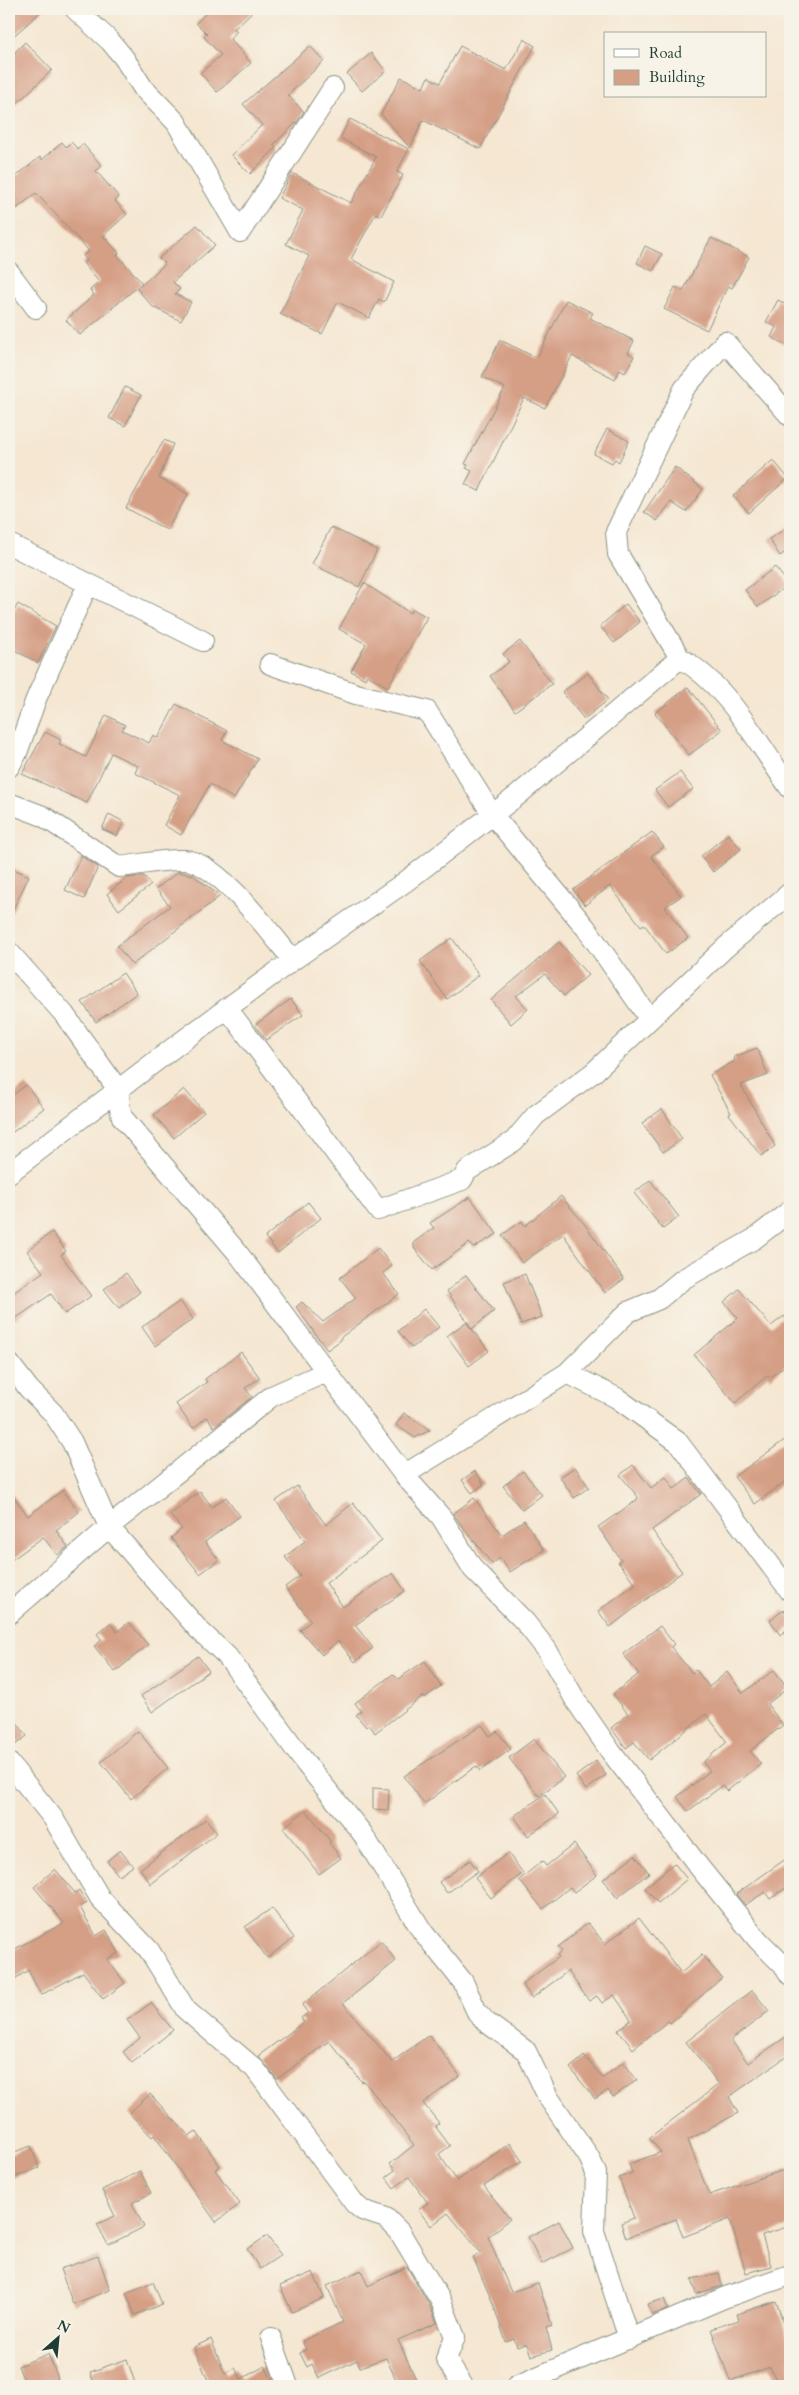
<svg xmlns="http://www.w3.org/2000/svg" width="799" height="2395" viewBox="0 0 799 2395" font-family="Cardo,serif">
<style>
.building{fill:#d59f86}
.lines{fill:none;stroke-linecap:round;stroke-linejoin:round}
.minor-casing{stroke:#8a9283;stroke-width:22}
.minor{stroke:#fff;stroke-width:20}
</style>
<rect width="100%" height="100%" fill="#f7f3e8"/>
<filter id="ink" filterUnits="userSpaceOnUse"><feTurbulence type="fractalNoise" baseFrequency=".02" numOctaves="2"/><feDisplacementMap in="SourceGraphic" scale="10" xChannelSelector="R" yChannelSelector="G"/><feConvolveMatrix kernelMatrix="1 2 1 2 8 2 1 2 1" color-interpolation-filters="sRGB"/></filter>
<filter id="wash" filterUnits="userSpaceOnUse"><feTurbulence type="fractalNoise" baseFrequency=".0096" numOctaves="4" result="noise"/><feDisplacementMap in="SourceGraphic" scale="20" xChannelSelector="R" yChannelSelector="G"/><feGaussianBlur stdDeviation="1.12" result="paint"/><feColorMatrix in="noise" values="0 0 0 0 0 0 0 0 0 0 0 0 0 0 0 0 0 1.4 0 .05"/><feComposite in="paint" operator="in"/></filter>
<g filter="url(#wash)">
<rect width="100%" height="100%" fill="#f5e7d2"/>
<g id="blocks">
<path class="building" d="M9,9h35l-35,31z
M210,9h45l-21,20 3,2 -7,8 21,24 -34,29 -17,-19 21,-18 -17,-18 3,-3 -11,-11z
M524,39l11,7 -55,103 -57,-29 -13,28 -29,-34 20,-37 22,11 5,-11 12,6 20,-37 46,24z
M25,42l27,28 -43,41v-53z
M310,46l14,15 -36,34 16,17 -8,11 -23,22 3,3 -26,26 -19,-19 31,-30 -19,-21z
M371,53l15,18 -24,20 -15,-17z
M350,119l59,30 -12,23 6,3 -22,41 -5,-3 -25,46 43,23 -10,20 -5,-3 -10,19 -31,-16 -16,32 -42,-20 29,-58 -23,-12 17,-34 -24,-12 13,-25 59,30 25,-46 -36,-19z
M62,142l4,5 5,-5 7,7 5,-5 19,22 -6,5 23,26 -4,4 12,13 -24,22 16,17 -2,2 25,28 -62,52 -14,-15 28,-25 -4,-5 9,-8 -16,-19 4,-3 -4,-4 6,-5 -53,-58 -27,22v-33l31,-25 2,3z
M197,225l18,20 -42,37 7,7 -5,5 16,8 -10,19 -28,-14 -16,-18 28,-25 -6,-6z
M711,238l38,19 -17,31 -4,-2 -21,44 -43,-21 11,-22 8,4z
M645,246l17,8 -9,17 -16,-8z
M790,298v49l-19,-10 5,-10 -10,-5 12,-22 9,5z
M566,300l27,13 -3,5 44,23 -6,12 6,3 -9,17 -5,-3 -5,9 -43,-23 -27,52 -21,-10 -45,93 -14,-7 7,-13 -6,-3 2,-3 -3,-1 40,-76 -23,-11 18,-37 37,18z
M125,387l16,8 -16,31 -16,-8z
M607,429l22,12 -10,21 -4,-3 -3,4 -18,-9z
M164,440l9,4 -14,34 29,16 -21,36 -41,-22z
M773,460l15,18 -39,35 -16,-17z
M675,467l28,22 -17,23 -15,-10 -14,19 -13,-9z
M790,526v23l-10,7 -11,-17z
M331,527l46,23 -18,37 -47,-23z
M775,567l14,17 -31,23 -13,-17z
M364,583l46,30 3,-4 14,8 -39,70 -21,-12 -2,4 -14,-8 15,-27 -27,-15z
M18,604l38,22 -18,37 -29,-16v-27z
M626,604l14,18 -26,21 -14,-17z
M520,641l32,43 -37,27 -25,-35 19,-14 -6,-8z
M588,673l20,27 -24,19 -22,-27z
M688,687l34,43 -33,25 -34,-42z
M176,704l51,27 -5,9 36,19 -24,40 -24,-15 -29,51 -17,-10 16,-30 -45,-22 3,-7 -27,-13 -24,50 -65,-29 23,-42 16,8 -2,4 27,13 20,-42 19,10 -3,5 27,13 4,-8 5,3z
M680,772l13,17 -25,18 -13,-17z
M109,814l15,8 -7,14 -15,-7z
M652,832l12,15 -13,9 30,40 -16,11 23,31 -22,16 -22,-30 -3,2 -31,-40 -25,19 -12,-15z
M728,834l13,15 -28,23 -12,-16z
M81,856l17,11 -14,32 -19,-9z
M9,867l20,9 -20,42z
M178,872l15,3 27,21 -88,69 -15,-19 53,-40 -14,-17z
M144,876l7,9 -32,25 -12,-16 20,-16z
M452,938l27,37 -32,24 -27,-38z
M559,942l29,33 -24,21 -19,-22 -29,22 12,13 -17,15 -20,-24z
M123,973l14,20 -41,29 -14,-20z
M291,999l12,16 -37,25 -11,-15z
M757,1048l11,27 -27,10 34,61 -14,10 -32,-42 2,-1 -21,-38 25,-14 -1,-4z
M26,1085l18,23 -35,27v-37z
M184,1089l20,23 -30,26 -20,-23z
M662,1109l20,30 -19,13 -21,-29z
M650,1180l29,37 -16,12 -29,-36z
M561,1196l25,30 38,53 -19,14 -42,-59 -41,29 -20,-28 20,-14 3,5z
M470,1197l27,37 -24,14 -4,-5 -37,27 -18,-22v-6l20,-14 -4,-5z
M308,1202l13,16 -43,35 -13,-16z
M52,1232l14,19 -5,4 30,41 -26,18 -14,-20 -36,25 -6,-9v-14l34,-24 -16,-21z
M378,1248l14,18 -9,7 16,21 -59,44 1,2 -14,10 -31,-43 6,-5 21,20 33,-24 -16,-20z
M126,1273l14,19 -21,16 -15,-19z
M525,1274l17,43 -21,7 -17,-42z
M466,1275l28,36 -22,18 -25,-38z
M739,1289l32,37 13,-10 6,9v36l-20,17 -2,-3 -33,28 -41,-48 44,-37 -14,-16z
M180,1301l13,18 -38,27 -13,-19z
M424,1309l15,18 -27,21 -14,-17z
M466,1322l23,29 -20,15 -22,-30z
M241,1352l19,26 -15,10 7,9 -38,30 -7,-10 -14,11 -17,-24 31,-22 -2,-3z
M404,1413l26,17 -15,8 -19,-13z
M790,1436v42l-35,26 -21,-27z
M633,1465l18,23 15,-11 8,12 15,-11 12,16 -49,36 30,42 -72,55 -12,-16 37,-27 -1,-2 -16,-20 3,-2 -23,-33 39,-27 1,-3 -18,-22z
M575,1467l14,20 -15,11 -14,-21z
M475,1471l9,13 -12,9 -10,-13z
M523,1471l19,24 -20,15 -19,-24z
M297,1486l29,39 27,-22 29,38 -56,42 17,24 50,-34 12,18 -50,34 18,23 -18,14 -17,-21 -16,14 -22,-25 11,-9 -26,-34 15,-11 -15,-19 20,-16 -29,-40z
M9,1490l19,26 35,-26 16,22 -23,18 12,17 -11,8 -14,-18 -34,25z
M200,1491l12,16 14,-10 14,19 -35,26 14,18 -19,14 -29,-36 11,-9 -12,-14z
M474,1498l28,37 22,-15 20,30 -34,22 -10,-14 -8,6 -39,-50z
M784,1610l6,8v9l-10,8 -10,-15z
M129,1622l19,23 -33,27 -21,-26 8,-6 -5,-6 13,-11 7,9z
M660,1626l14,18 -3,3 21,26 4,-3 13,17 18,-15 16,21 31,-23 14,18 -21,16 16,21 -33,26 11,13 -34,27 -5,-5 -34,25 -11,-14 33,-26 -7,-9 24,-20 -21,-28 -57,46 -15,-18 -8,6 -15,-20 17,-14 -15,-20 26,-20 -16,-20z
M198,1656l11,15 -57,41 -11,-16z
M425,1661l16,25 -17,12 -1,-2 -48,37 -6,-9 -3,3 -10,-12 5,-4 -6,-8 38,-29 5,5z
M9,1712l18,24 -12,9 -6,-8z
M482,1725l8,11 7,-5 14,18 -31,22 -4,-5 -52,38 -20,-28z
M138,1731l30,37 -37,31 -30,-37z
M534,1739l30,38 -25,19 -30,-38z
M596,1761l10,14 -20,15 -10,-14z
M373,1788l16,1 -1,21 -15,-1z
M545,1794l14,20 -31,22 -14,-20z
M306,1810l25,32 -2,1 12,15 -22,16 -36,-46z
M206,1819l11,14 -66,51 -11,-15z
M574,1844l23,31 -23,17 -4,-5 -27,22 -24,-29 23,-19 4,5z
M120,1850l13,16 -14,10 -12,-15z
M508,1853l15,20 -32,25 -16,-20z
M635,1855l14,18 -32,25 -14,-19z
M790,1856v29l-20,14 -5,-7 -20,13 -9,-11z
M470,1860l8,11 -31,22 -8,-11z
M674,1863l13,16 -29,24 -13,-15z
M55,1869l20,24 4,-3 8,13 -7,4 16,29 10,-6 13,23 -12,6 18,24 -22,16 -20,-27 -42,23 -13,-25 -19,13v-31l55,-29 -30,-36z
M272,1908l22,30 -27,20 -22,-31z
M639,1918l42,55 21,-18 20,23 -52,45 -2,-2 -35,28 -15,-19 13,-10 -17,-25 -12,8 -5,-7 -8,5 -21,-30 -36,27 -10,-14 37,-27 -2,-2 5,-4 -4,-4 30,-24 17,21z
M381,1941l15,20 -53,42 49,59 37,-27 31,41 -37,27 16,20 -4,3 15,20 -11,8 18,27 53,-38 12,18 -38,25 26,33 -22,18 23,55 27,-9 14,42 -6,2 6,23 -21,6 -4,-12 -10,3 -3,-8 -8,3 -14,-41 -19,-44 8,-4 -33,-40 -17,13 -13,-16 10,-7 -19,-26 -15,11 -8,-11 9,-7 -5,-6 24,-19 -50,-64 -2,1 -33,-41 -52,38 -19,-23 46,-34 -3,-4 7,-5 -6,-8z
M752,1990l17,21 -38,29 17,23 42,-29v20l-61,43 9,16 -50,27 21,55 81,-27v58l-28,9 9,31 -25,7 -16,-54 -47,18 -7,-18 -50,19 -5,-15 13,-5 -15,-40 13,-5 -3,-9 32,-12 -12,-14 70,-54 -33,-42z
M151,2003l22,27 -41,33 -9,-11 17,-14 -13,-18z
M584,2056l19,22 20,-16 14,18 -24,17 -5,-7 -13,9 -25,-31z
M150,2094l39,42 7,-5 24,35 -5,4 25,34 -24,18 -62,-87 -2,2 -23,-24z
M31,2146l8,22 -30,11v-25z
M140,2171l11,22 -19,10 12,24 -36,18 -11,-21 18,-8 -13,-26z
M559,2221l14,27 -31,16 -14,-27z
M267,2236l14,19 -21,14 -13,-20z
M98,2256l12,34 -37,14 -13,-35z
M407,2267l23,39 7,17 -39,17 21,46h-20l-13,-28 -26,9 -3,-7 -38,18 -7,-14 -5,3 -7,-14 6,-3 -4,-9 41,-19 -16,-36 34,-16 7,16z
M313,2272l11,26 -32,14 -12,-26z
M719,2273l3,13 -26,8 -4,-15z
M153,2282l9,22 -27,11 -9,-22z
M664,2299l4,10 -16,6 -4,-11z
M776,2301l14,41v44h-11l-9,-19 -40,14 -19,-52 28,-9 -2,-6z
M211,2339l14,35 10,-6 6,11 24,-13 10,20h-73l7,-3 -15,-36z
M48,2354l10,24 -21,8h-11l-8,-20z
M127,2359l9,27h-41l-5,-14z"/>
</g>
</g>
<g filter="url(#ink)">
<use href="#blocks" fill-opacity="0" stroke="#8a9283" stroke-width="1"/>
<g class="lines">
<defs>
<path id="minor" d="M75,9l35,32 14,17 19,30 33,34 64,110 93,-144
M9,272l27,36
M9,544l194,97
M680,658c48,27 78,86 110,130
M270,664l86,30 71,17 65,103 94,114 63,90
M9,767l8,-14 19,-54 52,-115
M9,803l34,13 76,51c20,-2 44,-8 65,-7 34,1 87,74 109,100
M9,952l55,62 55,77v13l3,13 115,135 167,223 38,43 31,51 52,53 22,28 29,51 35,51 89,116 58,72 27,27 5,8
M227,1008l151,202 84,-30 5,-9 47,-30 22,-26 58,-43 132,-125 64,-54
M9,1173l168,-128 116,-85 112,-78 113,-87 162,-137 -62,-104 -2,-22 68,-143 41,-47 65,74
M9,1363l20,26 24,24 19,29 37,85 90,103 28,26 79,108 56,69 60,98 41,51 14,30 9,10 40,29 22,46 41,60 7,16 -2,58 35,108
M567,1373l50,25 61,44 112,149
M404,1475l163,-102 61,-61 31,-13 24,-20 71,-40 36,-28
M9,1614l100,-87 163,-131 54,-24
M9,1763l44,55 47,80 49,52 37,60 69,59 100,135 7,6 24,8 13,13 42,70 14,36 -9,22 17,27
M271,2338l17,48
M516,2386l210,-89 64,-22"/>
</defs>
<use href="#minor" class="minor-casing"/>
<use href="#minor" class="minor"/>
</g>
</g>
<rect width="799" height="2395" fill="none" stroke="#f7f3e8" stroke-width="30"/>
<rect x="604" y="32" width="162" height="65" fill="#f7f3e8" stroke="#a1aaa0"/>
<rect x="614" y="49" width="25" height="8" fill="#ffffff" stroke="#a1aaa0"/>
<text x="649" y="58" font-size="15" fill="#1f3d34">Road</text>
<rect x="614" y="70" width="25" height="15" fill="#d59f86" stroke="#a1aaa0"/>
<text x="649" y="82" font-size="15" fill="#1f3d34">Building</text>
<g transform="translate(58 2338) rotate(27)" stroke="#f7f3e8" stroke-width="4" paint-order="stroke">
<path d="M0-4L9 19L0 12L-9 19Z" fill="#1f3d34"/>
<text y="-8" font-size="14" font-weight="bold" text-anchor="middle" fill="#1f3d34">N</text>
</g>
</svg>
